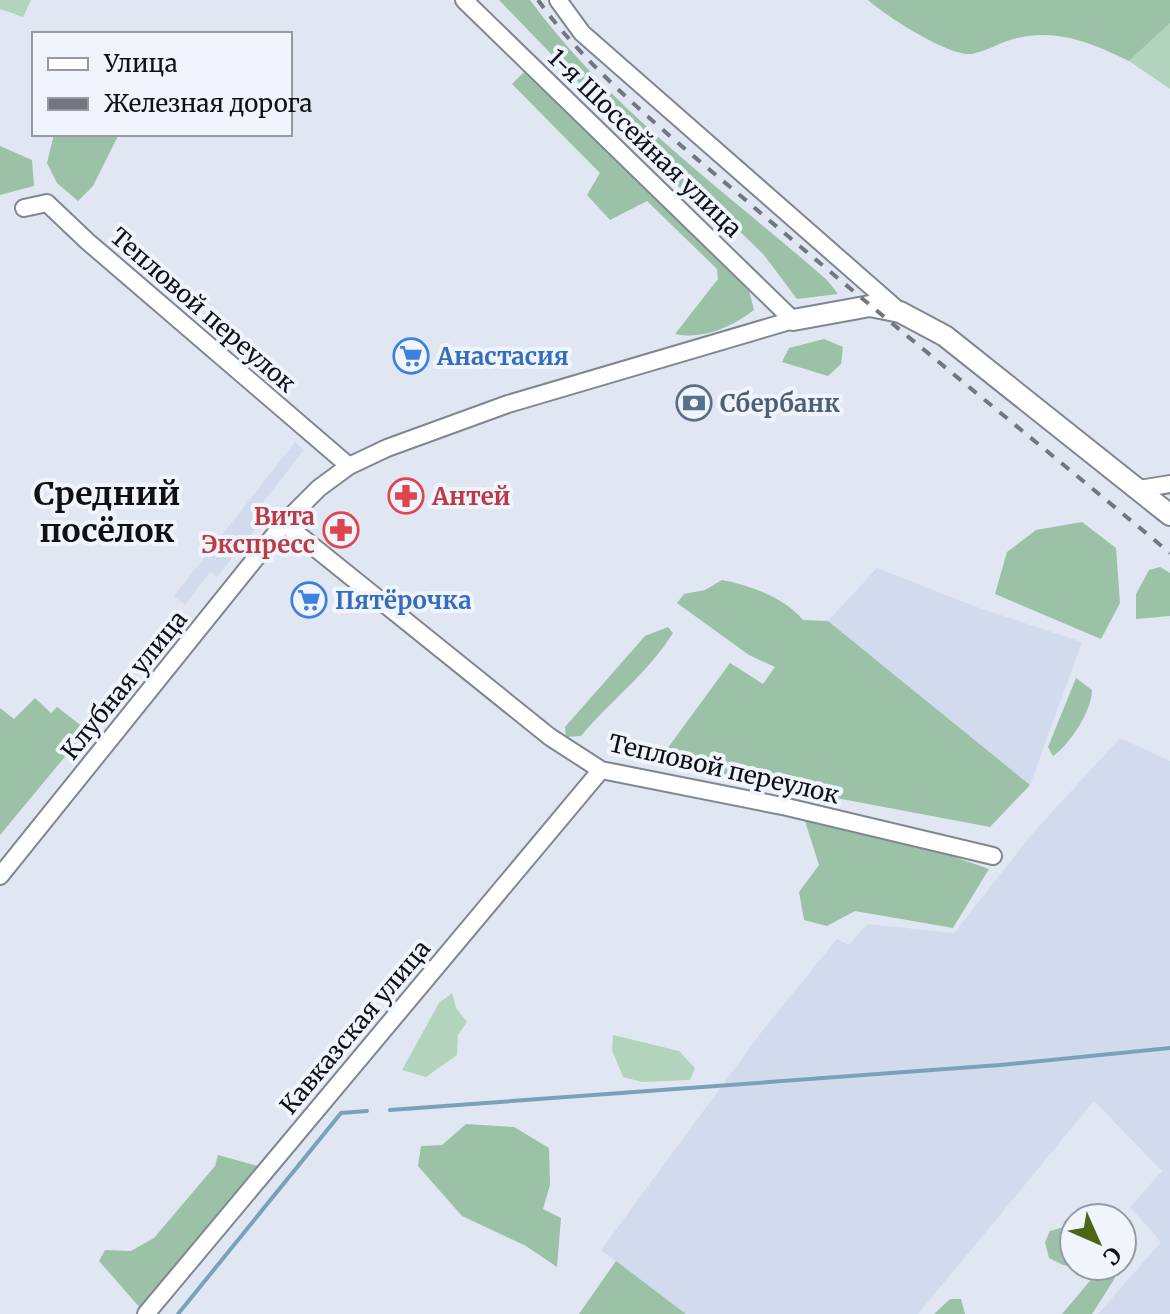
<svg xmlns="http://www.w3.org/2000/svg" width="1170" height="1314" viewBox="0 0 1170 1314" font-family="Merriweather,serif">
<style>
.built{fill:#d1dbed}
.green{fill:#b2d4bc}
.forest{fill:#9bc1a6}
.lines{fill:none;stroke-linecap:round;stroke-linejoin:round}
.stream{stroke:#79a2ba;stroke-width:4}
.minor-casing{stroke:#818791;stroke-width:20}
.major-casing{stroke:#818791;stroke-width:24}
.minor{stroke:#fff;stroke-width:16}
.major{stroke:#fff;stroke-width:20}
.rail{stroke:#72767e;stroke-width:4;stroke-dasharray:10 10;stroke-linecap:butt}
.labels{text-anchor:middle;dominant-baseline:central;stroke-width:8;stroke-linejoin:round;paint-order:stroke}
.street-label{font-size:24px;fill:#0f1115;stroke:#eff4fd}
.shop-label{font-size:24px;font-weight:bold;fill:#366cbe;stroke:#eff4fd;text-anchor:start}
.service-label{font-size:24px;font-weight:bold;fill:#4e5e75;stroke:#eff4fd;text-anchor:start}
.health-label{font-size:24px;font-weight:bold;fill:#be3a42;stroke:#eff4fd;text-anchor:start}
.district-label{font-size:32px;font-weight:bold;fill:#0f1115;stroke:#eff4fd}
</style>
<rect width="100%" height="100%" fill="#e0e7f2"/>
<path class="built" d="M295,442l9,8 -47,60 8,7 -48,60 -7,-5 -25,33 -11,-9z
M877,568l102,40 103,34 -52,143 -202,-164z
M1120,738l50,23v553h-72l63,-72 -31,-35 32,-36 -68,-70 -176,213h-232l-85,-64 162,-220 74,-91 12,6 18,-21 87,9 78,-99z"/>
<path class="green" d="M0,0h31l-8,17 -23,-8z
M1170,23v66l-41,-28z
M452,993l4,15 11,14 -9,13 -1,20 -31,22 -24,-7 37,-67z
M613,1035l66,16 16,17 -5,12 -48,2 -19,-5 -11,-27z"/>
<path class="forest" d="M499,0h31c81,110 195,191 297,280l11,14 -41,5 -33,-44 -41,-40 -40,-24z
M868,0h302v23l-41,38c-34,-17 -72,-33 -112,-23 -15,3 -31,14 -46,16 -23,2 -85,-38 -103,-54z
M524,72l225,218 5,20c-22,17 -52,30 -79,24l43,-55 -1,-10 -70,-68 -37,19 -23,-25 13,-22 -88,-89z
M54,134h65l-26,52 -15,15 -21,-18 -10,-20z
M0,146l32,14 2,26 -34,9z
M824,339l19,8 -2,17 -13,12 -46,-14 7,-14z
M1082,522l34,26 4,55 -19,36 -106,-45 12,-42 29,-22z
M1160,567l10,6v43l-34,3v-25l13,-24z
M722,580c28,5 63,18 81,40l25,1 202,164 -40,42 -334,-63 74,-101 33,21 12,-17 -26,-12 -72,-52 7,-9 21,-4z
M668,627l5,6c-25,40 -62,67 -92,103l-15,1 -1,-10 80,-91z
M1076,678l16,12c0,20 -22,55 -39,66l-5,-9z
M35,698l16,15 6,-6 30,23 -87,105v-127l14,11z
M805,821l98,18 86,30 -36,59 -98,-17 -28,15 -23,-6 -5,-28 20,-27z
M466,1124l48,3 35,21 1,37 -7,24 18,9 -4,49 -31,-21 -64,-30 -44,-50 3,-20 21,-1z
M218,1155l43,12 -119,143 -43,-49 6,-11 26,1 23,-13 61,-72z
M1074,1224v42h16l-2,4 -25,-5 -14,-7 -4,-16 5,-11z
M616,1261l70,53h-107z
M1109,1270l6,8 -23,36h-30l32,-38z
M950,1299h11l4,15h-31z"/>
<g class="lines">
<path class="stream" d="M390,1110l610,-45 170,-17
M178,1314l163,-201 26,-2"/>
<defs>
<path id="minor" d="M558,0l24,33 317,278
M24,208l23,-5 40,38 262,225
M1139,489l31,-5
M284,523l266,214 51,33 186,37 206,49
M0,876l284,-353 35,-35 30,-22 38,-18 121,-44 285,-84 -329,-320
M146,1314l455,-544"/>
<path id="major" d="M793,320l77,-14 30,6 45,24 225,179"/>
</defs>
<use href="#minor" class="minor-casing"/>
<use href="#major" class="major-casing"/>
<use href="#minor" class="minor"/>
<use href="#major" class="major"/>
<path class="rail" d="M538,0c55,77 146,147 218,209 136,116 276,229 414,344"/>
</g>
<defs>
<symbol id="supermarket-ring" viewBox="-11 -11 22 22"><circle r="9.5" fill="#eff4fd" stroke="#3f7fe0" stroke-width="1.5"/><path d="M-6-5.5h2.5l.6 2H6L4.5 2H-2.5L-4.4-4H-6ZM-1.5 3.2a1.3 1.3 0 1 0 .1 0ZM3 3.2a1.3 1.3 0 1 0 .1 0Z" fill="#3f7fe0"/></symbol>
<symbol id="bank-ring" viewBox="-11 -11 22 22"><circle r="9.5" fill="#eff4fd" stroke="#5c6f8a" stroke-width="1.5"/><path d="M-6-4H6V4H-6ZM0-2.3a2.3 2.3 0 1 0 0 4.6a2.3 2.3 0 1 0 0-4.6Z" fill="#5c6f8a"/></symbol>
<symbol id="pharmacy-ring" viewBox="-11 -11 22 22"><circle r="9.5" fill="#eff4fd" stroke="#e0444e" stroke-width="1.5"/><path d="M-2-6h4v4h4v4h-4v4h-4v-4h-4v-4h4Z" fill="#e0444e"/></symbol>
</defs>
<g fill-rule="evenodd">
<use href="#supermarket-ring" x="391" y="336" width="40" height="40"/>
<use href="#bank-ring" x="674" y="383" width="40" height="40"/>
<use href="#pharmacy-ring" x="386" y="476" width="40" height="40"/>
<use href="#pharmacy-ring" x="321" y="510" width="40" height="40"/>
<use href="#supermarket-ring" x="289" y="580" width="40" height="40"/>
</g>
<g class="labels">
<g class="street-label">
<text transform="translate(645 143) rotate(44)">1-я Шоссейная улица</text>
<text transform="translate(203 310) rotate(41)">Тепловой переулок</text>
<text transform="translate(124 685) rotate(-51)">Клубная улица</text>
<text transform="translate(724 769) rotate(13)">Тепловой переулок</text>
<text transform="translate(355 1027) rotate(-50)">Кавказская улица</text>
</g>
<g class="shop-label">
<text x="437" y="356">Анастасия</text>
<text x="335" y="600">Пятёрочка</text>
</g>
<g class="service-label">
<text x="720" y="403">Сбербанк</text>
</g>
<g class="health-label">
<text x="432" y="496">Антей</text>
<text x="315" y="516" text-anchor="end">Вита<tspan x="315" dy="28">Экспресс</tspan></text>
</g>
<g class="district-label">
<text x="107" y="494">Средний<tspan x="107" dy="37">посёлок</tspan></text>
</g>
</g>
<rect x="32" y="32" width="260" height="104" fill="#eff4fd" stroke="#9599a0" stroke-width="2"/>
<rect x="48" y="58" width="40" height="12" fill="#ffffff" stroke="#9599a0" stroke-width="2"/>
<text x="104" y="72" font-size="24" fill="#0f1115">Улица</text>
<rect x="48" y="98" width="40" height="12" fill="#72767e" stroke="#9599a0" stroke-width="2"/>
<text x="104" y="112" font-size="24" fill="#0f1115">Железная дорога</text>
<g transform="translate(1098 1242) rotate(135)"><circle r="38" fill="#eff4fd" stroke="#9599a0" stroke-width="2"/>
<path d="M0-6L14 30L0 20L-14 30Z" fill="#4c6616"/>
<text y="-12" font-size="22" font-weight="bold" text-anchor="middle" fill="#0f1115">С</text>
</g>
</svg>
